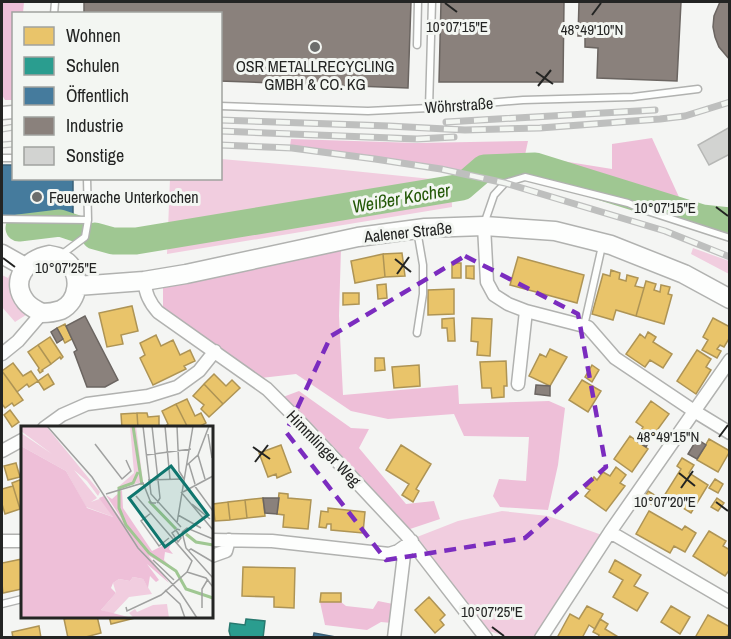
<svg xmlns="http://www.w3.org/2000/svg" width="731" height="639" viewBox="0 0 731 639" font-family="'Archivo Narrow',sans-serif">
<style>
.green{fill:#f1cddf}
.forest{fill:#eebfd8}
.homes{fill:#e9c46a;stroke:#ae9455;stroke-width:1.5}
.schools{fill:#2a9d8f;stroke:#28796f;stroke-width:1.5}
.public{fill:#457b9d;stroke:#3b6178;stroke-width:1.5}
.industry{fill:#8a817c;stroke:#6b6561;stroke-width:1.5}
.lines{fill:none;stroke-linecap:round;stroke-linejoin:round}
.river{stroke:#9fc792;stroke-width:27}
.building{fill:#d2d3d1;stroke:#b6b7b5;stroke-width:1.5}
.lane-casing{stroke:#b1b2b0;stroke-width:9}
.street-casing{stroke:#b1b2b0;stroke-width:15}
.secondary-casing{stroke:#b1b2b0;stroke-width:21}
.lane{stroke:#fdfefd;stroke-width:6}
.street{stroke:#fdfefd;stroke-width:12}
.secondary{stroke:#fdfefd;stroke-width:18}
.rail-casing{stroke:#bebfbe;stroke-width:7}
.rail{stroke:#f3f6f2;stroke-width:4.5;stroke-dasharray:14;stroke-linecap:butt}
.marked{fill:none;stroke:#7b2cbf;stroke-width:4.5;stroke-dasharray:12 8;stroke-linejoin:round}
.ticks{fill:none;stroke:#232423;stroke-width:2}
.poi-dot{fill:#6c6d6c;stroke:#f3f6f2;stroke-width:2}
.labels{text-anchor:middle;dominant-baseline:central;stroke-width:6;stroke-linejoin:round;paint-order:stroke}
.poi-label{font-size:16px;fill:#232423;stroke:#f3f6f2}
.street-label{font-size:16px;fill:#232423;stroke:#f3f6f2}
.water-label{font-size:18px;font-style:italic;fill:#225706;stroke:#f3f6f2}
.inset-river{fill:none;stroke:#9fc792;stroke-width:3}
.inset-road{fill:none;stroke:#a0a1a0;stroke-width:1.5}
.view{fill:#0f766e;fill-opacity:0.15;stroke:#0f766e;stroke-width:3}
.inset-edge{fill:none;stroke:#232423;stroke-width:3}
.ticks-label{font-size:15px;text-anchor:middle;fill:#232423;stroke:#f3f6f2;stroke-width:6;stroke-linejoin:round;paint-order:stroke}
</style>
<rect width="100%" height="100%" fill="#f4f5f3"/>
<path class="green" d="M221,159l93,8 137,14 1,26 -285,47 3,-75 50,-1z
M693,248l36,13v13l-38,-20z
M10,274l5,3 14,36 -14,9 -13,-15v-32l6,3z
M502,511l46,5 54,19 -67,103 -27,-1 -19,-6 -72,-94 41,-16z"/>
<path class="forest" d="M2,2h22l-1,11 -9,1 -1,86h-8l-3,-5z
M652,138l32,70 45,12v16l-85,-28 -2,-4 -56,-20 -27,-3 -28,-7 -28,5 -64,-13 -149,-20 1,-7 126,4 111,-2 -3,14 87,14v-25z
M341,248l-2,68 4,79 115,-10 1,19 90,-3 16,7 -7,57 -10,45 -48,-3 -7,-11 6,-17 27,2 3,-44 -65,-1 -10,-22 -66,5 -37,-8 -55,-37 -35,4 -98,-70v-20z
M299,391l52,37 18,1 -10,19 47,56 28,-3 6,18 -30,10 -94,-101 -33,-31z
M378,601l15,3 -1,19 -11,-1 -14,8 -42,-5 -5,-23h21l5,4 27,3z"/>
<path class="homes" d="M402,253l3,23 -20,1 -2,-23z
M383,254l2,23 -30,6 -4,-22z
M518,257l66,18 -7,28 -67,-18z
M452,263h9v15h-9z
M466,266h8v13l-8,-1z
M611,270l9,3 -1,6 7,2 1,-6 11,3 -3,8 9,2 -8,28 -20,-6 -3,10 -21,-6 11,-40 7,2z
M646,281l10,3 -2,6 6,2 1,-7 9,2 -2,7 4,1 -8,29 -28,-8z
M386,284l1,14 -9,1 -1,-14z
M454,289v25l-26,1v-25z
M343,293h16v11l-16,1z
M132,306l6,25 -17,4 2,9 -16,3 -8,-34z
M454,318l1,23h-7l-1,-13h-5v-9z
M472,318l20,1 -2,37 -13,-1 1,-13 -7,-1z
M713,318l17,9v10l-6,10 -4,-2 -3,4 4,2 -4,7 -15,-8 6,-10 -5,-3z
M65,324l7,15 -7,4 -8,-15z
M648,332l8,5 -3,5 19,12 -9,14 -13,-8 -5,7 -19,-13 14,-20 5,4z
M156,335l5,11 12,-6 7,15 10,-5 5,11 -11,5 2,3 -33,16 -13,-27 5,-3 -5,-12z
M50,337l13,20 -2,2 -1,-2 -9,7 -13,-19z
M38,345l13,19 -9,6 1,1 -3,2 -2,-3 1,-2 -11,-16z
M550,349l17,8 -17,29 -21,-10 11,-22 6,3z
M697,350l14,9 -5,8 5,3 -15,24 -19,-13z
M375,358h9l1,12 -10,1z
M506,361l1,25h-3v11l-12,1 -1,-10h-9l-2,-26z
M13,363l10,13 8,-5 7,10 -9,6 -2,-3 -10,8 -15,-21z
M419,365l1,21 -26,2 -2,-21z
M592,365l7,5 -7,12 -7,-5z
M2,371l21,29 -9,6 -2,-3 -7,5 -3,-4z
M48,374l6,10 -10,6 -6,-9z
M214,374l12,12 6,-6 8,8 -17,16 -19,-20z
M582,380l19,11 -13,21 -19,-12z
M204,384l19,20 -14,13 -8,-8 3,-4 -11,-9z
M187,399l8,17 6,-3 5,10 -9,5h-9l-12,-24z
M651,401l18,13 -19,26 -10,-8 3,-5 -7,-5z
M176,404l12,24h-25l5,-4 -6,-13z
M10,410l9,12 -7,5 -8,-12z
M137,413l1,15h-16l-1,-14z
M137,413h10l1,4 11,-1v12h-21z
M630,436l18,13 -16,23 -18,-13z
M709,439l21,12 -12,21 -21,-12z
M281,445l10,27 -14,6 -1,-4 -8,3 -9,-24z
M401,445l30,19 -15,25 3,2 -6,11 -11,-7 7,-11 -23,-14z
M682,458l12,7 -5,8 19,12 -17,28 -27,-17 17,-27 -4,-3z
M16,463l4,14 -12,3 -4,-14z
M616,467l10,8 -6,8 5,3 -19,25 -21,-15 5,-6 -4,-2 8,-11 3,3 6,-8 7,4z
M22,479v30h-2l-8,-26z
M715,479l8,5 -5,9 -9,-5z
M13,486l7,23 -15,5 -3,-10v-15z
M648,491l16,10 -5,8 -16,-10z
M279,493l9,1v4l23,2 -3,29 -25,-2 1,-12 -7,-1z
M263,498l2,18 -18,2 -2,-18z
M717,498l7,5 -6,8 -7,-4z
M245,500l2,18 -17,2 -2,-18z
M228,502l2,18 -15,1 -2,-17z
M328,508l37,4 -2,21 -32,-3v-6h-4l-1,4 -7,-1 2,-16 7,1z
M649,511l33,19 3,-4 11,7 -11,19 -11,-6 -4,7 -34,-19z
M709,531l17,10 -3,5 7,4v19l-5,7 -32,-20z
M22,559v30l-19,4 -1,-9v-21z
M615,560l26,15 -7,11 14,7 -11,18 -24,-14 10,-17 -14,-8z
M243,567l52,1 -1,40 -20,-1v-10l-32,-1z
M321,593h20v9h-21z
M429,597l16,18 -5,5 4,5 -9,8 -20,-23z
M587,606l16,8 -8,15 -6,-4 -7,13h-22l-2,-2 12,-22 9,5z
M671,606l19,11 -10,17 -19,-12z
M708,615l22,12v5l-4,6h-28l-2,-2z
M74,616h23l4,17 -19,5h-14l-4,-19z
M109,616h25l1,2 -24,6z
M600,619l8,5 -3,5 15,9h-22l1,-3 -6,-3z
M39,626l2,12h-28l-1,-6z"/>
<path class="schools" d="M246,619l19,2 -2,17h-32l-2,-7 1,-8 15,2z"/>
<path class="public" d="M2,165h12v13h59v38h-71z
M314,633l27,5h-28z"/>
<path class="industry" d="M84,2h327l-3,86 -188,-7v-67h-136z
M441,2h123l-1,80h-124z
M579,2h102l-4,79 -80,-3 1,-30 -13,-1v-11h-7z
M720,2h10v58l-11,-13 -4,-10 -2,-10 1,-11z
M85,316l33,64 -13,7h-18l-13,-35 3,-2 -11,-24z
M57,328l6,11 -6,4 -6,-11z
M536,385l14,1v10l-15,-2z
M640,432l10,8 -4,7 -11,-7z
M697,439l9,6 -9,14 -9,-5z
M263,498h16l-2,16 -12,-1z"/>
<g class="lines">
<path class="river" d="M19,228l41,-5 15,5
M95,236l18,5h23l326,-54 22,-19 51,-2 167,52 28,3"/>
</g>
<path class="building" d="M730,127v27l-21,11 -11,-20z"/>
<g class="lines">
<defs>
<path id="lane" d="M54,14l1,-12
M417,45l1,-43
M220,106l148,5 61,-3 94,-8 110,-3 65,-8
M429,108l3,-106
M2,158h12
M2,219l86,1
M484,224l10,-29 11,-12 20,-6 103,26 16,7 86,28
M61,255l24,-18 3,-17 -1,-42
M584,326l18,-80
M417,333l6,-39v-29l-6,-35
M2,604l20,-5"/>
<path id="street" d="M2,113l11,-1
M484,226l3,56 7,13 14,9 18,7 62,16 27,31 79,53 36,22
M144,281c2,13 5,21 14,31l109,77 38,38 102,109 79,102
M2,354l16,-13 24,-28
M518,384l8,-73
M44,428l18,-13 25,-11 61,-8 29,-9 22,-16 16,-20
M2,451l20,-11
M610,532l120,70
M212,540l60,1 117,13 9,-3 14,-10
M2,541h20
M212,556l14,-5 3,-11
M394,638l10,-83 7,-12
M541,638l69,-106 120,-172"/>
<path id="secondary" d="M2,254l23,13
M49,255c6,1 12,2 18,7 15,13 12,39 -6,48 -6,2 -13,3 -19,3 -6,-3 -12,-6 -16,-11 -17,-21 0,-43 23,-47z
M77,286l67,-5 42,-7 172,-37 67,-9 59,-2 71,5 56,14 73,29 46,25"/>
</defs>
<use href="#lane" class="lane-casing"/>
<use href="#street" class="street-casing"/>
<use href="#secondary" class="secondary-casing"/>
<use href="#lane" class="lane"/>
<use href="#street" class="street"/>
<use href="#secondary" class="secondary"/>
<defs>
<path id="rail" d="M220,120l169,6 76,4 75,-2 120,-9 25,-3 45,-14
M446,122l209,-12
M2,129l12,-2
M220,131l197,8 37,-2
M2,145l12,-1
M220,145l72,3 83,11 66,10 64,14 160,48 65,26"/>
</defs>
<use href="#rail" class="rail-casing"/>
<use href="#rail" class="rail"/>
</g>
<path class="marked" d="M465,256l113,58 28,153 -81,71 -139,22 -100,-128 45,-96z"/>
<path class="ticks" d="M445,3l12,9M592,15l9,-12M536,72l17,12M538,86l13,-16M716,207l12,9M3,258l12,9M395,259l16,13M397,274l12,-17M719,437l9,-12M253,447l17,12M255,462l13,-17M679,473l16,13M681,488l12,-17M716,502l12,9M492,627l12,9"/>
<g class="poi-dot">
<circle cx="315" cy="47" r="6"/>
<circle cx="37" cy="197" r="6"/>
</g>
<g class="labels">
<g class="poi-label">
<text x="315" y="66">OSR METALLRECYCLING<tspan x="315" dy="18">GMBH &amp; CO. KG</tspan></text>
<text x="49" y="197" text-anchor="start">Feuerwache Unterkochen</text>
</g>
<g class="street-label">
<text transform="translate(459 105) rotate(-4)">Wöhrstraße</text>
<text transform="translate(408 232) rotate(-6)">Aalener Straße</text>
<text transform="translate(324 448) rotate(46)">Himmlinger Weg</text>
</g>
<g class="water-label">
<text transform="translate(401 198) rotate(-10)">Weißer Kocher</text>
</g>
</g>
<g transform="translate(21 426)">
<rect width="192" height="192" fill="#f4f5f3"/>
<path d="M0,0h25l54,66 -2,4 -11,-15 -13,-11 23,28 -6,4 11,-4 11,19 -27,-10 -20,-36 -45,-25v-13l31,21 -31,-23zM109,0h6l7,56 -26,6 17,-15zM112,151l10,2 9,15 -23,3 -16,17 -12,-4 15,-17 -3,-10 6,-4 11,2zM146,178l2,14h-35l-5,-5 6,-4 2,3 16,-7z" fill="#f1cddf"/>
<path d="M0,20l45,25 21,37 26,9 -14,-19 5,-2 65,87 -22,-19 12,16 -3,2 -6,-6 -2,12 -5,-9 -10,-2 -3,4 -11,-2 -6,4 -2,5 5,5 -15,17 31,8h-111zM101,64l1,18 29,43 20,-10 -3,8 4,5 -8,-2 -1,8 11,11 -31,-18 -38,-58 6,4z" fill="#eebfd8"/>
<path class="inset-river" d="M112,0l9,59M117,46l-5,11 -14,5v20l7,17 23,28 27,18 10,18 27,9M128,75l27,28M165,108l10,8 17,3"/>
<path class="inset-road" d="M26,0l45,51 46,71 42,44 17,26M122,0l8,68 30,33M131,0l8,72 -3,5M144,0l5,53M156,0l2,45 5,8M187,8l4,24M74,18l27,35 9,-8 -5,-11M125,29l45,-6M177,29l7,24M168,38l6,20M166,39l11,-10 11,-29M127,54l34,-1M173,59l19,26M160,66l32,38M162,66l30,-16M85,68l37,-11 8,20h5M171,78l18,15M130,87l-10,8 18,25 10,-8M157,89l23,13M156,97l16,-97M155,104l5,8 -3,4 -6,-9 4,-3 1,-1 3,1M161,106l4,16 27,30M161,106l5,-4 26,11M167,125l3,-2 22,13M132,134l21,20M166,146l19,6 7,9M144,164l15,14 5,14M105,181l1,4 34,-16 26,-23 5,-11 -56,-65M181,182v-19l6,-10"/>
<path class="view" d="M150,40l37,49 -43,32 -36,-49z"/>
<rect width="192" height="192" class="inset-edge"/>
</g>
<g class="ticks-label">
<text x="457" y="32">10°07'15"E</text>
<text x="592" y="35">48°49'10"N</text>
<text x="665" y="213">10°07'15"E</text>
<text x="66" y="273">10°07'25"E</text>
<text x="668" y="442">48°49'15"N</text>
<text x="665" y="507">10°07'20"E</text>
<text x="492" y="617">10°07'25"E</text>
</g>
<rect width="731" height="639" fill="none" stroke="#232423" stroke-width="6"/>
<rect x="12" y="12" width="210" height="168" fill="#f3f6f2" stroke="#a0a29f" stroke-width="1.5"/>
<rect x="24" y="27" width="30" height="18" fill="#e9c46a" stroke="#a0a29f" stroke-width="1.5"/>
<text x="66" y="42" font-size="18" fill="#232423">Wohnen</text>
<rect x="24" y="57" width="30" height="18" fill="#2a9d8f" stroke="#a0a29f" stroke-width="1.5"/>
<text x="66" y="72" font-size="18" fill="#232423">Schulen</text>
<rect x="24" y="87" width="30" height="18" fill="#457b9d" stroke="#a0a29f" stroke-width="1.5"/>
<text x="66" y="102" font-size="18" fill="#232423">Öffentlich</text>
<rect x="24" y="117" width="30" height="18" fill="#8a817c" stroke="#a0a29f" stroke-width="1.5"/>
<text x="66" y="132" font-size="18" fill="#232423">Industrie</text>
<rect x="24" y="147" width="30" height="18" fill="#d2d3d1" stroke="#a0a29f" stroke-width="1.5"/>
<text x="66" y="162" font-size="18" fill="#232423">Sonstige</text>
</svg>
